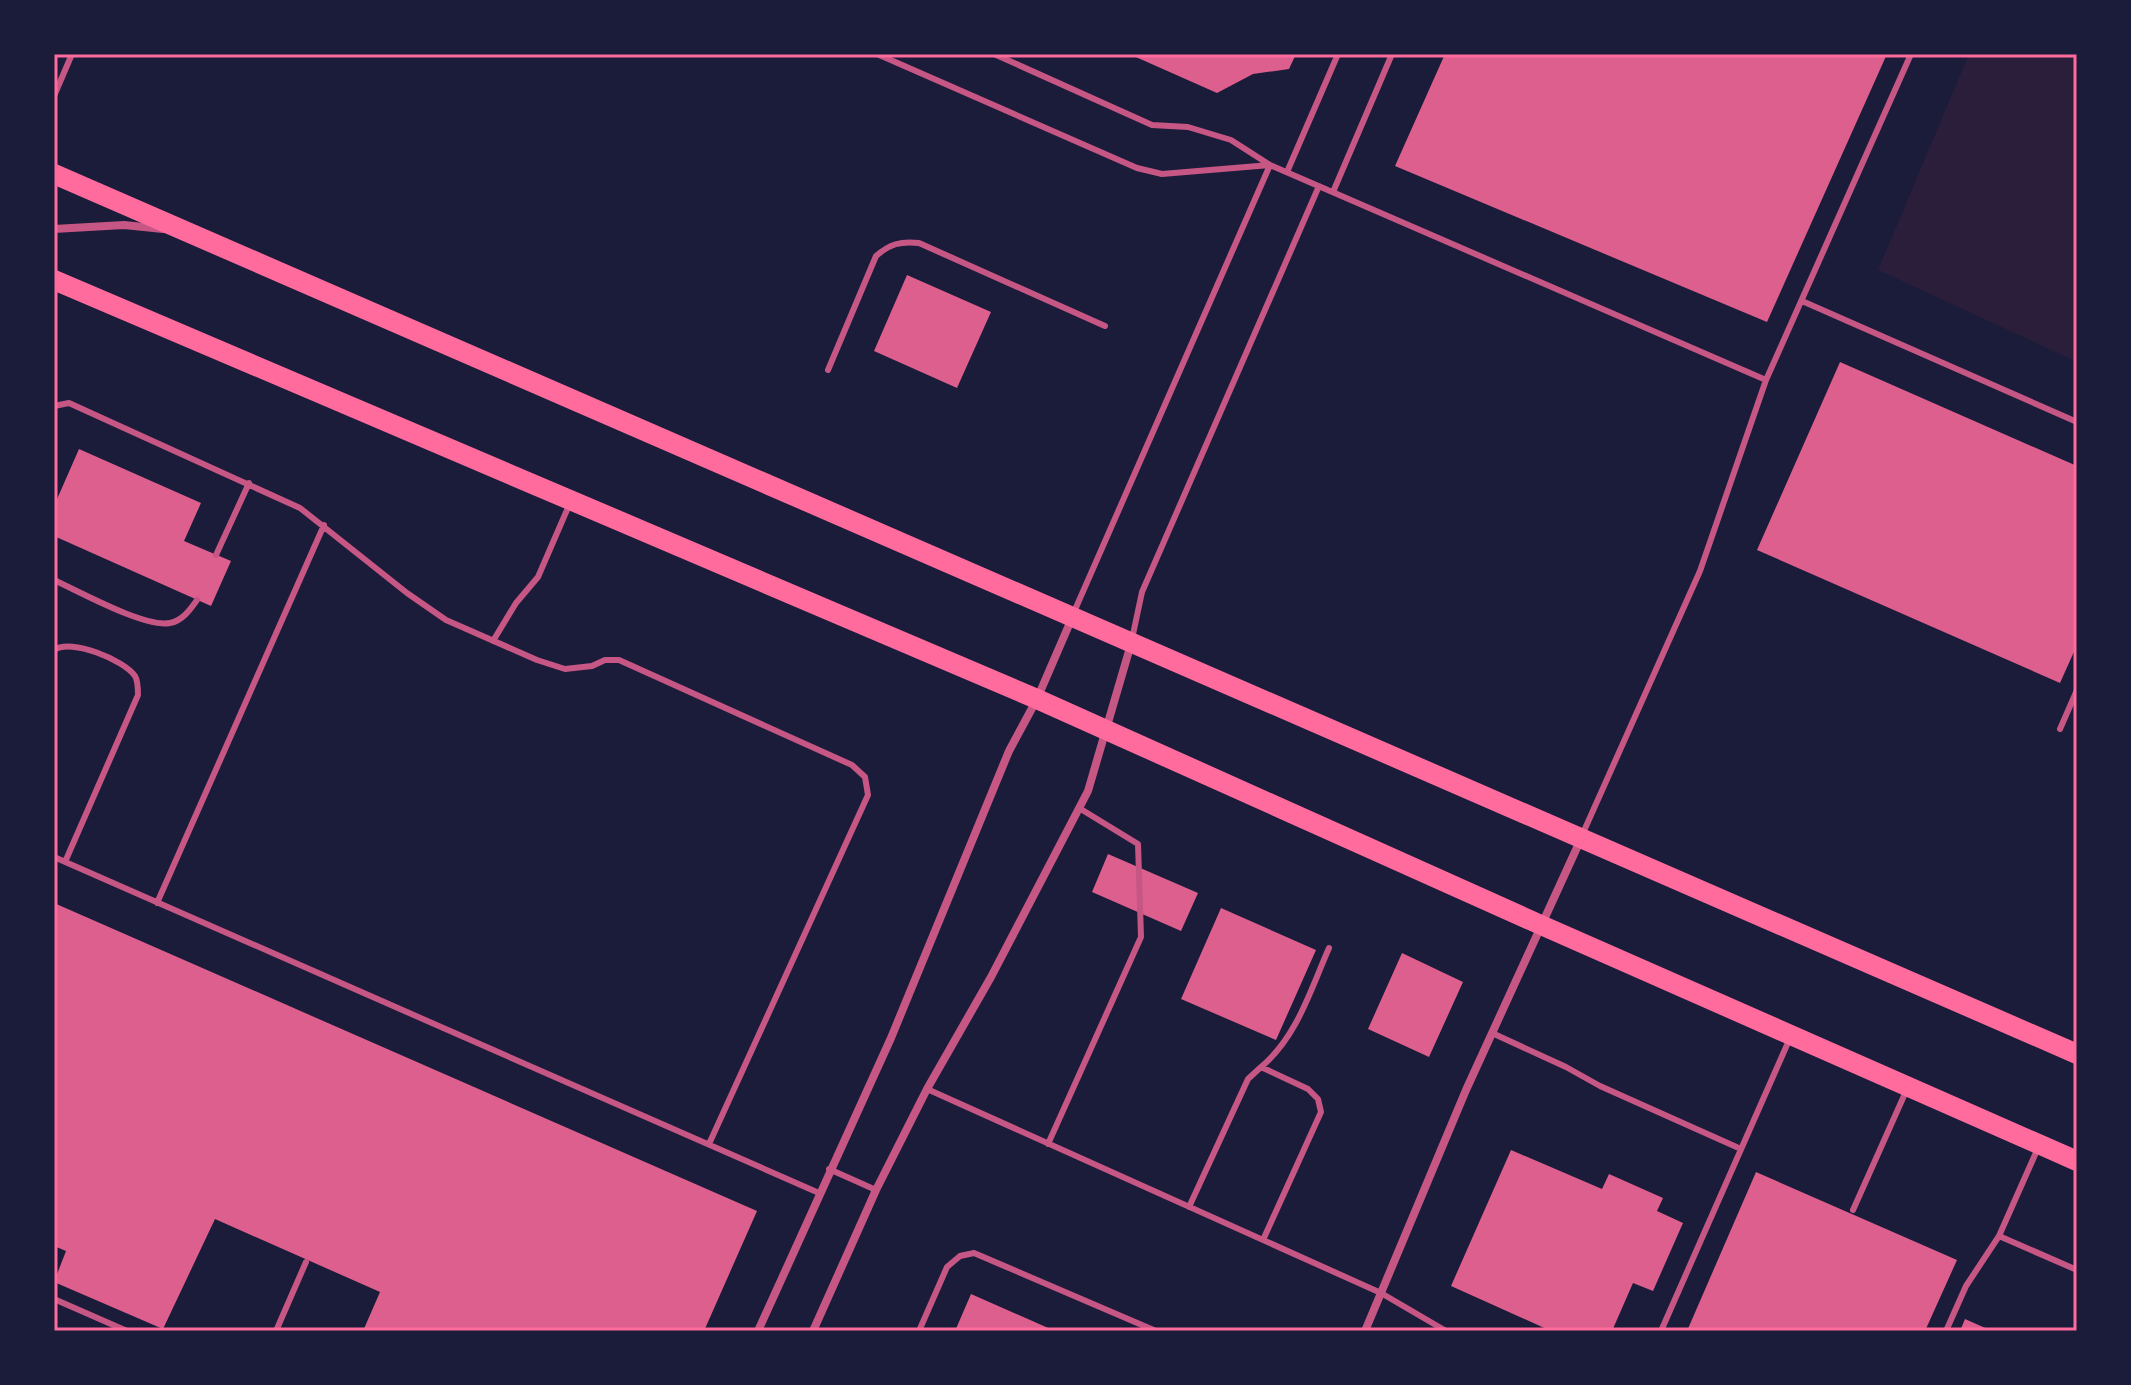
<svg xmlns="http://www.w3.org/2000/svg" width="2131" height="1385" viewBox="0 0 2131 1385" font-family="Figtree,sans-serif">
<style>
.green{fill:#2a1e3b}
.building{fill:#dd5f8e}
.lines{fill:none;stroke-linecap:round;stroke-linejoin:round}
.service{stroke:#c65784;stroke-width:6}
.minor{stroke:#c65784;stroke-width:8}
.primary{stroke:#ff6b9d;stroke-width:20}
.neatline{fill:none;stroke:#ff6b9d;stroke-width:3}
</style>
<rect width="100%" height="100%" fill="#1b1b3a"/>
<path class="green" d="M1969,54h108v308l-199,-92z"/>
<path class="building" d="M1129,54h167l-7,15 -36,5 -36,19z
M1445,54h442l-120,268 -372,-156z
M907,275l84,37 -34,76 -83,-37z
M1840,362l237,104v179l-17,38 -303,-133z
M79,449l122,54 -17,38 47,20 -20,45 -157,-70v-30z
M1108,854l90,39 -17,38 -89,-39z
M54,903l703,308 -53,120h-341l17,-39 -165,-73 -52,110 -109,-47 12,-31 -12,-5z
M1221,908l95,42 -40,90 -95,-41z
M1402,953l61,29 -34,75 -61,-28z
M1511,1150l91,39 7,-15 54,24 -6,13 26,12 -30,68 -20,-8 -21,48h-61l-100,-45z
M1756,1172l201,88 -32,71h-238z
M971,1294l84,37h-100z
M1965,1319l27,12h-32z"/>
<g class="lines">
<path class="service" d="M877,54l260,114 25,6 108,-9
M994,54l158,71 36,2 43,13 39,25 496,215
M54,96l18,-42
M1287,172l51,-118
M1333,192l59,-138
M1802,301l275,121
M828,370l48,-114c14,-12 24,-15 43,-13l186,83
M54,406l15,-3 231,105 107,85 39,27 91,40 28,9 27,-3 13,-6h14l233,105 13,12 3,18 -159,349
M216,555l33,-72
M54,580c26,12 91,48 116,43 12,-2 20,-13 27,-23
M1074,612l196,-447
M1132,639l10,-47 177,-406
M493,641l23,-38 22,-26 32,-74
M54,650c17,-12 70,10 81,26 3,5 3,12 3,19l-73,167
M2060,729l17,-39
M1583,833l117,-262 66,-191 145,-326
M54,857l765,336
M157,903l167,-378
M1492,1033l74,34 34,19 141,63
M1261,1067c36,-30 49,-76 68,-119
M927,1089l454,204 65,38
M1048,1144l93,-207 -3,-93 -59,-36
M829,1169l47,21
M1189,1207l59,-128 13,-12 47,22 10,10 3,13 -58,128
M1853,1210l54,-121
M1999,1236l78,34
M54,1299l73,32
M276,1331l30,-69
M919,1331l28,-64 13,-11 14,-3 182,78
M1661,1331l129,-293
M1946,1331l20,-45 33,-50 39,-88"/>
<path class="minor" d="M54,229l70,-4 39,4
M758,1331l133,-293 118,-287 28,-52 35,-81
M813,1331l63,-141 51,-101 64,-112 97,-186 43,-147
M1365,1331l101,-241 114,-249"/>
<path class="primary" d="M54,174l2023,880
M54,280l983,419 504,226 536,236"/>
</g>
<rect width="2131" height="1385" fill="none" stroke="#1b1b3a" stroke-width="112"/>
<rect x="56" y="56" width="2019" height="1273" class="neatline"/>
</svg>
